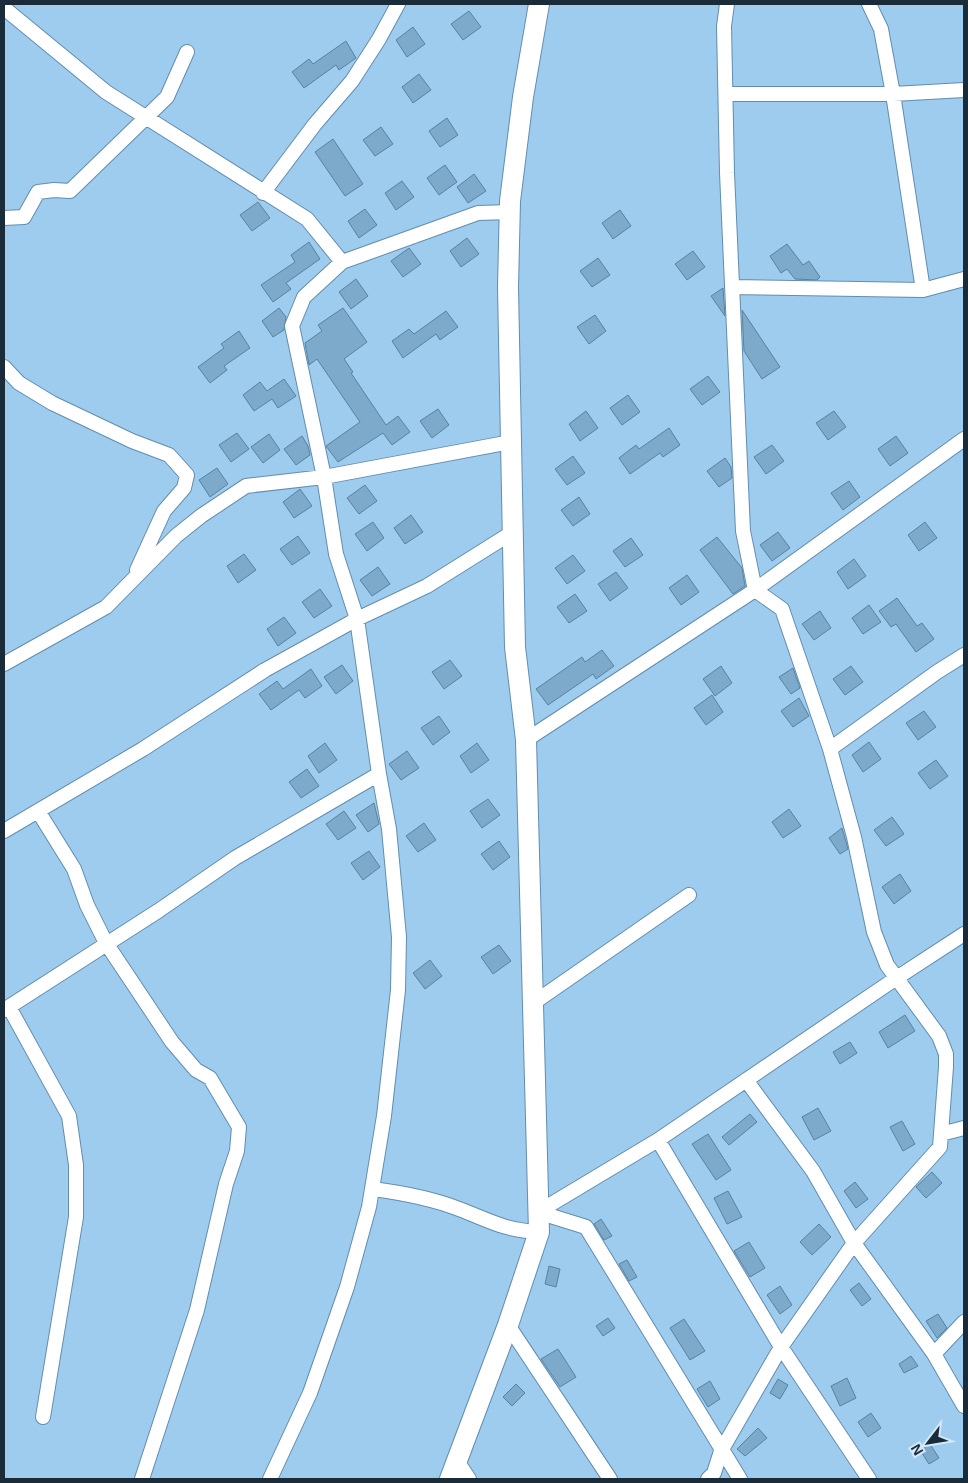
<svg xmlns="http://www.w3.org/2000/svg" width="968" height="1483" viewBox="0 0 968 1483" font-family="Arial,sans-serif">
<style>
.building{fill:#7da9ca;stroke:#5782a2}
.lines{fill:none;stroke-linecap:round;stroke-linejoin:round}
.street-casing{stroke:#628dae;stroke-width:16}
.secondary-casing{stroke:#628dae;stroke-width:22}
.street{stroke:#fff;stroke-width:14}
.secondary{stroke:#fff;stroke-width:20}
</style>
<rect width="100%" height="100%" fill="#9eccee"/>
<path class="building" d="M469,11l12,16 -18,13 -12,-16z
M413,27l12,17 -18,13 -11,-17z
M346,41l10,17 -17,12 -3,-5 -32,23 -12,-16 17,-13 4,5z
M419,74l12,16 -18,13 -11,-16z
M447,118l11,17 -18,12 -11,-16z
M381,127l12,17 -18,12 -12,-16z
M333,139l30,45 -18,12 -30,-44z
M445,165l12,17 -18,13 -12,-17z
M474,174l12,17 -18,12 -11,-16z
M402,181l12,16 -18,13 -11,-17z
M258,202l12,16 -18,13 -12,-16z
M365,209l12,16 -18,13 -11,-17z
M620,210l11,16 -18,13 -11,-16z
M467,238l12,16 -18,13 -11,-16z
M309,242l11,17 -34,24 5,6 -18,13 -12,-17 34,-23 -4,-7z
M787,244l16,21 6,-4 11,16 -3,3 -22,-1 -8,-10 -6,4 -11,-17z
M409,248l12,16 -18,13 -12,-16z
M693,251l12,16 -18,13 -12,-16z
M598,258l12,17 -18,12 -12,-16z
M356,279l12,17 -17,13 -12,-17z
M723,288l2,28 -14,-20z
M279,308l7,9 -2,13 -11,7 -11,-16z
M343,308l24,34 -23,17 9,13 -2,1 35,52 12,-9 12,16 -18,13 -9,-12 -45,29 -12,-16 34,-24 -43,-63 -8,6 -4,-22 17,-12 -4,-6z
M742,310l38,57 -18,12 -18,-28z
M446,311l12,16 -18,13 -4,-6 -33,24 -11,-17 17,-12 5,5z
M595,315l11,16 -17,13 -12,-17z
M239,331l11,17 -26,18 3,4 -17,13 -12,-16 26,-19 -3,-4z
M708,376l12,16 -18,13 -12,-16z
M284,379l12,17 -18,12 -6,-9 -18,12 -11,-16 17,-13 7,9z
M628,395l12,17 -18,13 -12,-17z
M438,409l11,16 -17,13 -12,-17z
M586,411l12,17 -18,13 -11,-17z
M834,411l12,16 -18,13 -12,-17z
M669,428l11,17 -17,12 -3,-4 -30,21 -11,-16 17,-13 3,4z
M237,433l12,16 -18,13 -12,-17z
M269,434l11,16 -17,13 -12,-16z
M302,436l6,10 2,9 -14,10 -12,-16z
M896,436l12,17 -18,13 -12,-17z
M772,445l12,16 -18,13 -12,-17z
M573,456l12,17 -18,12 -12,-16z
M725,458l6,9 1,11 -13,9 -12,-16z
M217,468l11,16 -18,13 -11,-17z
M849,481l11,16 -17,13 -12,-17z
M365,485l12,16 -18,13 -12,-16z
M300,489l12,17 -18,12 -11,-16z
M579,497l11,17 -17,12 -12,-16z
M411,515l12,17 -18,12 -11,-16z
M373,522l11,16 -17,13 -12,-17z
M925,522l12,16 -18,13 -11,-16z
M778,532l12,16 -18,13 -12,-16z
M298,536l12,17 -18,12 -12,-16z
M717,537l25,31 3,18 -12,8 -33,-44z
M631,538l12,17 -18,12 -12,-16z
M244,554l12,16 -18,13 -11,-17z
M573,555l12,16 -18,13 -12,-16z
M854,559l12,17 -18,13 -11,-17z
M378,567l12,17 -18,12 -12,-16z
M616,572l12,16 -18,13 -12,-17z
M687,575l12,17 -18,13 -12,-17z
M320,589l12,17 -18,12 -12,-16z
M575,594l12,17 -18,12 -12,-16z
M897,598l20,28 5,-3 12,16 -18,13 -20,-28 -5,3 -12,-16z
M869,605l12,17 -18,12 -11,-16z
M820,611l11,17 -17,12 -12,-16z
M284,617l12,16 -18,13 -11,-17z
M602,650l12,16 -18,13 -3,-5 -45,31 -12,-16 46,-32 3,5z
M450,660l12,16 -18,13 -12,-17z
M342,665l11,16 -17,13 -12,-17z
M721,666l11,17 -17,13 -12,-17z
M851,666l12,16 -18,13 -12,-16z
M793,668l7,20 -9,6 -12,-17z
M311,669l11,17 -17,12 -6,-8 -28,20 -12,-16 18,-13 6,8z
M712,695l11,17 -17,13 -12,-17z
M799,698l10,18 -16,11 -12,-16z
M924,711l12,16 -18,13 -12,-17z
M439,716l11,16 -17,13 -12,-17z
M869,742l12,17 -18,13 -11,-17z
M325,743l12,17 -18,13 -11,-17z
M477,743l12,17 -18,13 -11,-17z
M407,751l12,17 -18,12 -12,-16z
M936,760l12,16 -18,13 -12,-16z
M307,769l12,17 -18,12 -12,-16z
M488,799l12,16 -18,13 -12,-17z
M374,803l5,21 -11,8 -12,-17z
M789,809l12,17 -18,12 -11,-16z
M344,811l12,17 -18,12 -12,-16z
M892,817l12,17 -18,12 -12,-16z
M424,823l12,17 -18,12 -12,-16z
M842,828l6,21 -8,5 -11,-16z
M499,841l11,16 -17,13 -12,-16z
M369,851l11,16 -17,13 -12,-17z
M900,874l11,17 -17,13 -12,-17z
M499,945l12,16 -18,13 -12,-17z
M430,960l12,16 -17,13 -12,-16z
M905,1015l10,16 -27,17 -9,-16z
M850,1042l7,11 -17,11 -7,-12z
M818,1108l13,23 -17,9 -12,-23z
M750,1114l7,8 -28,23 -7,-8z
M902,1121l13,23 -12,7 -13,-24z
M708,1134l23,36 -15,10 -24,-36z
M932,1172l10,11 -16,15 -10,-11z
M855,1182l13,17 -12,9 -12,-17z
M728,1191l14,26 -15,7 -13,-26z
M601,1219l11,17 -8,4 -10,-16z
M819,1224l12,13 -19,18 -12,-13z
M749,1242l16,26 -15,9 -16,-26z
M627,1260l10,17 -8,4 -10,-17z
M549,1266l11,3 -4,18 -11,-3z
M859,1283l12,16 -9,7 -12,-16z
M780,1286l12,19 -12,9 -13,-19z
M938,1314l9,14 -10,10 -11,-17z
M608,1318l7,10 -12,8 -7,-10z
M684,1319l21,32 -15,9 -20,-32z
M558,1349l18,28 -16,10 -19,-28z
M911,1356l7,10 -14,7 -5,-9z
M847,1378l9,20 -16,8 -9,-20z
M778,1379l10,6 -8,14 -10,-6z
M710,1381l10,18 -12,8 -11,-18z
M516,1384l9,9 -13,13 -9,-9z
M871,1413l10,15 -13,9 -10,-15z
M758,1428l9,10 -22,18 -8,-7z
M930,1444l9,14 -10,6 -9,-14z"/>
<g class="lines">
<defs>
<path id="street" d="M869,4l12,25 12,65 30,196
M4,8l102,84 201,127 35,43 -38,35 -12,29 32,151 12,77 21,65 22,155 10,55 10,108 -1,53 -14,126 -15,91 -22,80 -37,106 -40,86
M726,94h167l71,-4
M263,193l52,-69 37,-43 27,-42 19,-35
M4,218l20,-1 14,-25 16,-2 16,1 97,-94 20,-45
M342,262l136,-49 32,-1
M732,287l191,3 41,-11
M4,367l15,16 33,20 80,38 37,14 18,20 -3,13 -20,23 -27,59
M4,664l102,-57 70,-71 25,-20 45,-30 78,-9 187,-35
M526,740l229,-150 -12,-59 -16,-358 -3,-147 3,-22
M830,749l107,-77 27,-17
M38,811l36,58 13,36 19,38 66,99 24,28 14,8 29,49 -2,24 -11,33 -29,126 -55,169
M4,831l139,-82 122,-79 92,-51 70,-33 86,-54
M532,1004l157,-109
M9,1007l60,109 7,49v52l-33,200
M4,1010l154,-99 77,-53 144,-84
M746,1080l67,91 41,72 80,111 30,52
M941,1134l23,-6
M658,1140l123,207 88,132
M373,1189c30,4 58,9 86,20 32,12 44,21 80,23
M538,1212l120,-72 237,-161 69,-45
M538,1212l48,15 154,252
M508,1325l102,154
M934,1354l30,-32
M457,1461l12,18
M708,1479l6,-6 7,-22 60,-104 73,-104 86,-96 6,-80v-13l-7,-18 -52,-71 -13,-33 -20,-95 -24,-88 -48,-140 -27,-19 209,-151"/>
<path id="secondary" d="M450,1479l58,-154 31,-93 -13,-492 -11,-93 -7,-360 2,-86 13,-104 16,-93"/>
</defs>
<use href="#street" class="street-casing"/>
<use href="#secondary" class="secondary-casing"/>
<use href="#street" class="street"/>
<use href="#secondary" class="secondary"/>
</g>
<rect width="968" height="1483" fill="none" stroke="#1a2c39" stroke-width="10"/>
<g transform="translate(928 1443) rotate(239)" stroke="#d3e9fb" stroke-width="4" paint-order="stroke">
<path d="M0-4L9 19L0 12L-9 19Z" fill="#1a2c39"/>
<text y="-8" font-size="14" font-weight="bold" text-anchor="middle" fill="#1a2c39">N</text>
</g>
</svg>
